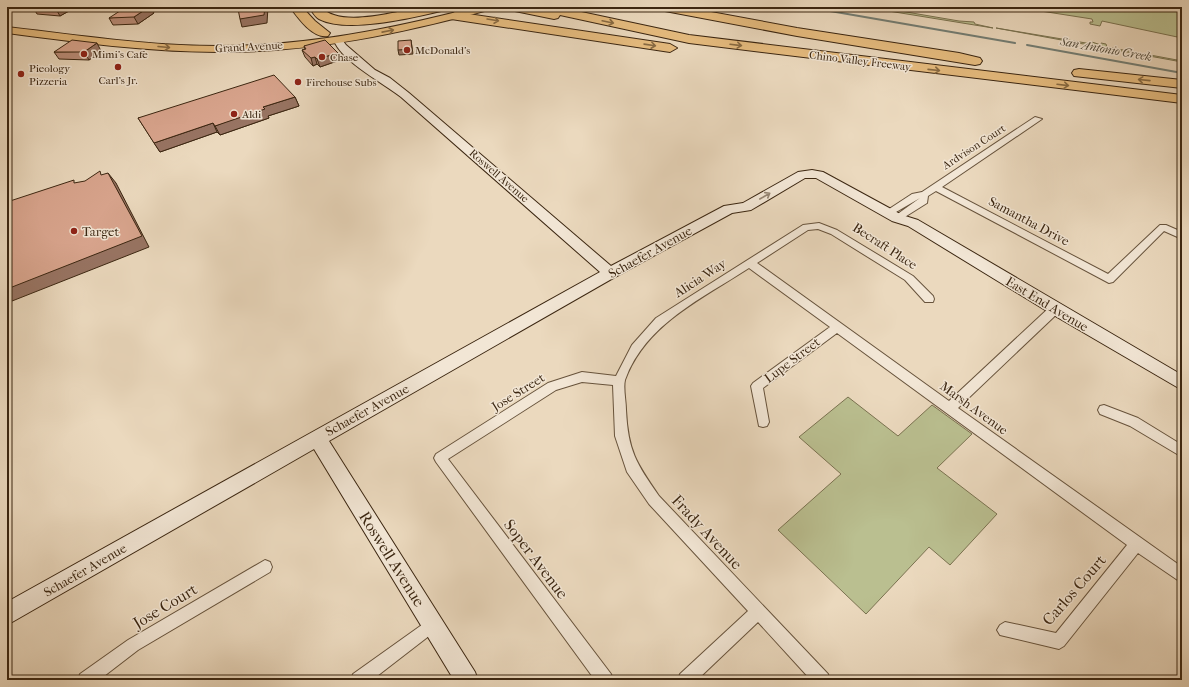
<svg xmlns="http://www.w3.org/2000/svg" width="1189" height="687" viewBox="0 0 1189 687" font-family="'IM FELL French Canon',serif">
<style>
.green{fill:#babf90;stroke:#7a7250}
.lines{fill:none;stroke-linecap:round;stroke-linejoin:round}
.stream{stroke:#737e75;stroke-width:2}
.street-casing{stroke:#67533c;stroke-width:2}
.secondary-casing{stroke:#3b2611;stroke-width:2}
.primary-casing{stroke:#3b2611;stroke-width:2}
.highway-casing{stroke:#3b2611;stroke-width:2}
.street{fill:#f2e6d5;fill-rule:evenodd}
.secondary{fill:#f2e6d5;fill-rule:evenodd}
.primary{fill:#e6bc7f;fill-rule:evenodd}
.highway{fill:#e6bc7f;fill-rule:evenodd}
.wall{fill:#bb8e7a;stroke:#3b2611}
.shaded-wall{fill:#987463;stroke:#3b2611}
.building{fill:#d9a58e;stroke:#3b2611}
.oneway{stroke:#886a42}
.oneway2{stroke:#968673}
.poi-dot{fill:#8f2418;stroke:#f2e6d5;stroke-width:1.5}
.labels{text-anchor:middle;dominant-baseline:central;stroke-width:3;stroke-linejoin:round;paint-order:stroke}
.far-street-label{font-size:11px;fill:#3b2611;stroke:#f2e6d5}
.far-poi-label{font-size:11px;fill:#3b2611;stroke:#f2e6d5;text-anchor:start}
.far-water-label{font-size:12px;font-style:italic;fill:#524b3b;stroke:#f2e6d5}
.street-label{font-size:13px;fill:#3b2611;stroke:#f2e6d5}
.poi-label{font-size:13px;fill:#3b2611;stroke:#f2e6d5;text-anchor:start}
.near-street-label{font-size:16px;fill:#3b2611;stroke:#f2e6d5}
</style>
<rect width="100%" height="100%" fill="#ebd9be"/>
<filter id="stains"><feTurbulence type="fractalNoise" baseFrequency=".005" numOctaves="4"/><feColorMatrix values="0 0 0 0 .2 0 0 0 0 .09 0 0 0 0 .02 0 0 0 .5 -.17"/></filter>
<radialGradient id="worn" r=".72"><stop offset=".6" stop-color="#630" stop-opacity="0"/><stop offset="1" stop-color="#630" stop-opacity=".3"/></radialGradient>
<path class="green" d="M864,7h13l82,14 15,1 1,2 18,4z
M1015,7h149l18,6v25l-80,-17 -2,5 -10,-2v-2h3l-1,-3z
M996,28l96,16v-2l9,3v-2l5,1 1,3 70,13 5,-2v4z
M848,397l50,39 34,-31 40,29 -35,34 60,46 -47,51 -21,-18 -63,67 -88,-84 63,-56 -42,-37z"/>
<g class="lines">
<path class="stream" d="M807,7l208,36
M1027,45l155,28"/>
<defs>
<path id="street" d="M1035,117l7,2 -100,68 166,87 52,-49h6l16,7v7l-18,-8 -51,51 -4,1 -173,-92 -8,5 -1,7 -27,17 -3,1 -5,-3 28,-20 -29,17 -3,1 -5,-3 29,-19 10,-2z
M819,223l18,7 76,46 20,20 1,3 -1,3h-8l-20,-22 -74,-46 -13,-5 -10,1 -51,33 192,138 102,-95h8l1,3 -1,3 -101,96 224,159v16l-44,-30 -74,93 -5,3 -59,-14 -3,-5 3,-5 5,-3 51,11 71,-88 -290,-212 -74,55 6,34 -2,4 -4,1 -4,-1 -8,-40 2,-3 77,-56 -81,-59c-46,30 -104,56 -124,112 -2,8 1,21 1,30 2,41 10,53 33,86l169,178 2,6h-19l-53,-58 -61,58h-19l2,-6 68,-63 -99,-107 -22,-32 -12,-36 -2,-51 -31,-3 -26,8 -108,69 163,215 2,6h-18l-159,-218 -2,-4 2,-4 112,-71 34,-11 34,4 16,-31 24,-27 147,-93z
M1104,405l34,13 44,27v12l-52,-31 -30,-12 -2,-4 2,-4z
M265,560l5,2 2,5 -2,5 -132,78 -39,30h-21l2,-6 48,-34z
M433,617l5,2 2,5 -2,5 -66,51h-21l2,-6z"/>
<path id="secondary" d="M340,40l3,1 3,4 29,25 15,8 19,15 202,173 113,-60 19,-3 55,-31 14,-2 11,2 79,43 16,5 264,155v15l-132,-77 -142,-87 -16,-5 -76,-43h-11l-54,32 -19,3 -117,64 -286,164 146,231 3,8h-24l-140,-231 -307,176v-23l593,-330 -199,-175c-18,-14 -56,-34 -66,-54z"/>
<path id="primary" d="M476,7h17l-1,2c-90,24 -181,44 -274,43 -71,0 -141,-10 -211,-19v-6c70,8 141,19 212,19 87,0 173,-17 257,-39z"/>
<path id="highway" d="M290,7h12l13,14 15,12 -2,3c-15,3 -30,-18 -38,-29z
M309,7h12c19,22 76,4 101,0 8,-1 17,0 25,0l-2,3c-30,7 -97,24 -126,9 -4,-2 -7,-8 -10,-12z
M508,7h50l131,28 493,60v8l-493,-60 -129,-28 -2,3 -4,1 -44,-9z
M659,7h25l113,21 162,25 21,5 2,3 -2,3 -5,1 -178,-29 -132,-25z
M455,12l215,32 7,4 -7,4 -219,-33 -2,-3z
M1079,69l103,11v8l-108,-12 -2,-3 2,-3z"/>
</defs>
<use href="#street" class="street-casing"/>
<use href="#secondary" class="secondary-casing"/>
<use href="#primary" class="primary-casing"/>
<use href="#highway" class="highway-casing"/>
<use href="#street" class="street"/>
<use href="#secondary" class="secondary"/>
<use href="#primary" class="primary"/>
<use href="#highway" class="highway"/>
</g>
<path class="wall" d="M33,7h43l-16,9 -23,-2z
M917,7h25l-2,4z
M154,13l-16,11 -25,1 -4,-7z
M304,46l34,7 2,7 -20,7 -3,-3 -4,2 -8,-9 -3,-7 3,-1z
M101,51l-12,9 -30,-1 -5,-7z
M295,97l4,9 -31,10 1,2 -49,17 -3,-3 -57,20 -22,-34z"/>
<path class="shaded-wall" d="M60,7h16l-16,9 -4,-7z
M149,7h2l3,6 -16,11 -4,-7z
M265,7h3l-1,16 -25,4 -2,-8z
M411,40l2,14 -14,1 -1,-5z
M97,43l4,8 -12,9 -5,-8z
M338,53l2,7 -20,7 -3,-8z
M315,57l2,7 -4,2 -2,-8z
M295,97l4,9 -31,10 1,2 -49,17 -5,-9 48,-19z
M213,123l4,9 -57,20 -6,-9z
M108,173l8,10 33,64 -142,56v-14z"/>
<path class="building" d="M36,7h24l-4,2z
M126,7h23l-15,10 -25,1z
M243,7h22l-1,8 -24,4 -2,-10z
M72,40l25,3 -13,9h-30z
M325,40l13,13 -21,6 -2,-2 -4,1 -9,-8 4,-1 -2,-3z
M411,40l1,9 -14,1v-9z
M274,75l21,22 -32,10 2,2 -50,17 -2,-3 -59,20 -16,-25z
M100,171l1,4 7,-2 34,63 -135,53v-87l67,-22v3l11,-2z"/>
<defs><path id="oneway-shaft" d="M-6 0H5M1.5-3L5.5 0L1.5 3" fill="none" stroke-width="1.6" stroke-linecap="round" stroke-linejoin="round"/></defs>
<g class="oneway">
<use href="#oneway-shaft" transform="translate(493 20) rotate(9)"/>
<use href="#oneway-shaft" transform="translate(608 22) rotate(12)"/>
<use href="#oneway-shaft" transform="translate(388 31) rotate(-11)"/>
<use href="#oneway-shaft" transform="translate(650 45) rotate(8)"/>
<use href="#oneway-shaft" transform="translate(736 45) rotate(7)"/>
<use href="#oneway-shaft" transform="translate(164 47) rotate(5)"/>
<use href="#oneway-shaft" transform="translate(934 70) rotate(6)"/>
<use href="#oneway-shaft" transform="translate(1144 80) rotate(-174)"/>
<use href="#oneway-shaft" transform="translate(1063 85) rotate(7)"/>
</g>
<use class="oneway2" href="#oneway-shaft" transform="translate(765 196) rotate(-30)"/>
<g class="poi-dot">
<circle cx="407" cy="50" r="4"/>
<circle cx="84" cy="54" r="4"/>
<circle cx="322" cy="57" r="4"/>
<circle cx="118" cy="67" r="4"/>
<circle cx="21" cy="74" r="4"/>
<circle cx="298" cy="82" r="4"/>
<circle cx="234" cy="114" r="4"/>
<circle cx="74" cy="231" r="4"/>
</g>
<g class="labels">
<g class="far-street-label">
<text transform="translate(249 47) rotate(-3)">Grand Avenue</text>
<text transform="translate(860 61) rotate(7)">Chino Valley Freeway</text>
<text transform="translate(974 147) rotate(-33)">Ardvison Court</text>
<text transform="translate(499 176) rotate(41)">Roswell Avenue</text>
</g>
<g class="far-poi-label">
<text x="415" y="50">McDonald's</text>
<text x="92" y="54">Mimi's Cafe</text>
<text x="330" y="57">Chase</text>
<text x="29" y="68">Pieology<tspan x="29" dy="13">Pizzeria</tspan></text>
<text x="118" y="80" text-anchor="middle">Carl's Jr.</text>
<text x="306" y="82">Firehouse Subs</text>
<text x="242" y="114">Aldi</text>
</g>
<g class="far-water-label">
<text transform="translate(1106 49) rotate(10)">San Antonio Creek</text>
</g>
<g class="street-label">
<text transform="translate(1029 221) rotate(28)">Samantha Drive</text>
<text transform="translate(885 246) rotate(33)">Becraft Place</text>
<text transform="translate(650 252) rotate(-29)">Schaefer Avenue</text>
<text transform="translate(700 278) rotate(-33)">Alicia Way</text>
<text transform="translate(1047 304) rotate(31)">East End Avenue</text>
<text transform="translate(792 360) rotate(-37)">Lupe Street</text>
<text transform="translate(518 392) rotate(-32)">Jose Street</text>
<text transform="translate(974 408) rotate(36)">Marsh Avenue</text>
<text transform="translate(367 410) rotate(-29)">Schaefer Avenue</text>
<text transform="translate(85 570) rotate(-30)">Schaefer Avenue</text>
</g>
<g class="poi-label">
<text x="82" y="231">Target</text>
</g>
<g class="near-street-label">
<text transform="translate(707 532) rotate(47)">Frady Avenue</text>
<text transform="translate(392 559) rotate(58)">Roswell Avenue</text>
<text transform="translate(536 559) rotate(53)">Soper Avenue</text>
<text transform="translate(1074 590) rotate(-49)">Carlos Court</text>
<text transform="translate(165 606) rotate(-31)">Jose Court</text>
</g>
</g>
<rect width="1189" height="687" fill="none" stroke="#ebd9be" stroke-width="24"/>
<rect x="8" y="8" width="1173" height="671" fill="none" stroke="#3b2611" stroke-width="2"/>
<rect x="12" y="12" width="1165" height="663" fill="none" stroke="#3b2611"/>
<rect width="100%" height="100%" filter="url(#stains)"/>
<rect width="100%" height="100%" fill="url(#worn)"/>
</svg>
